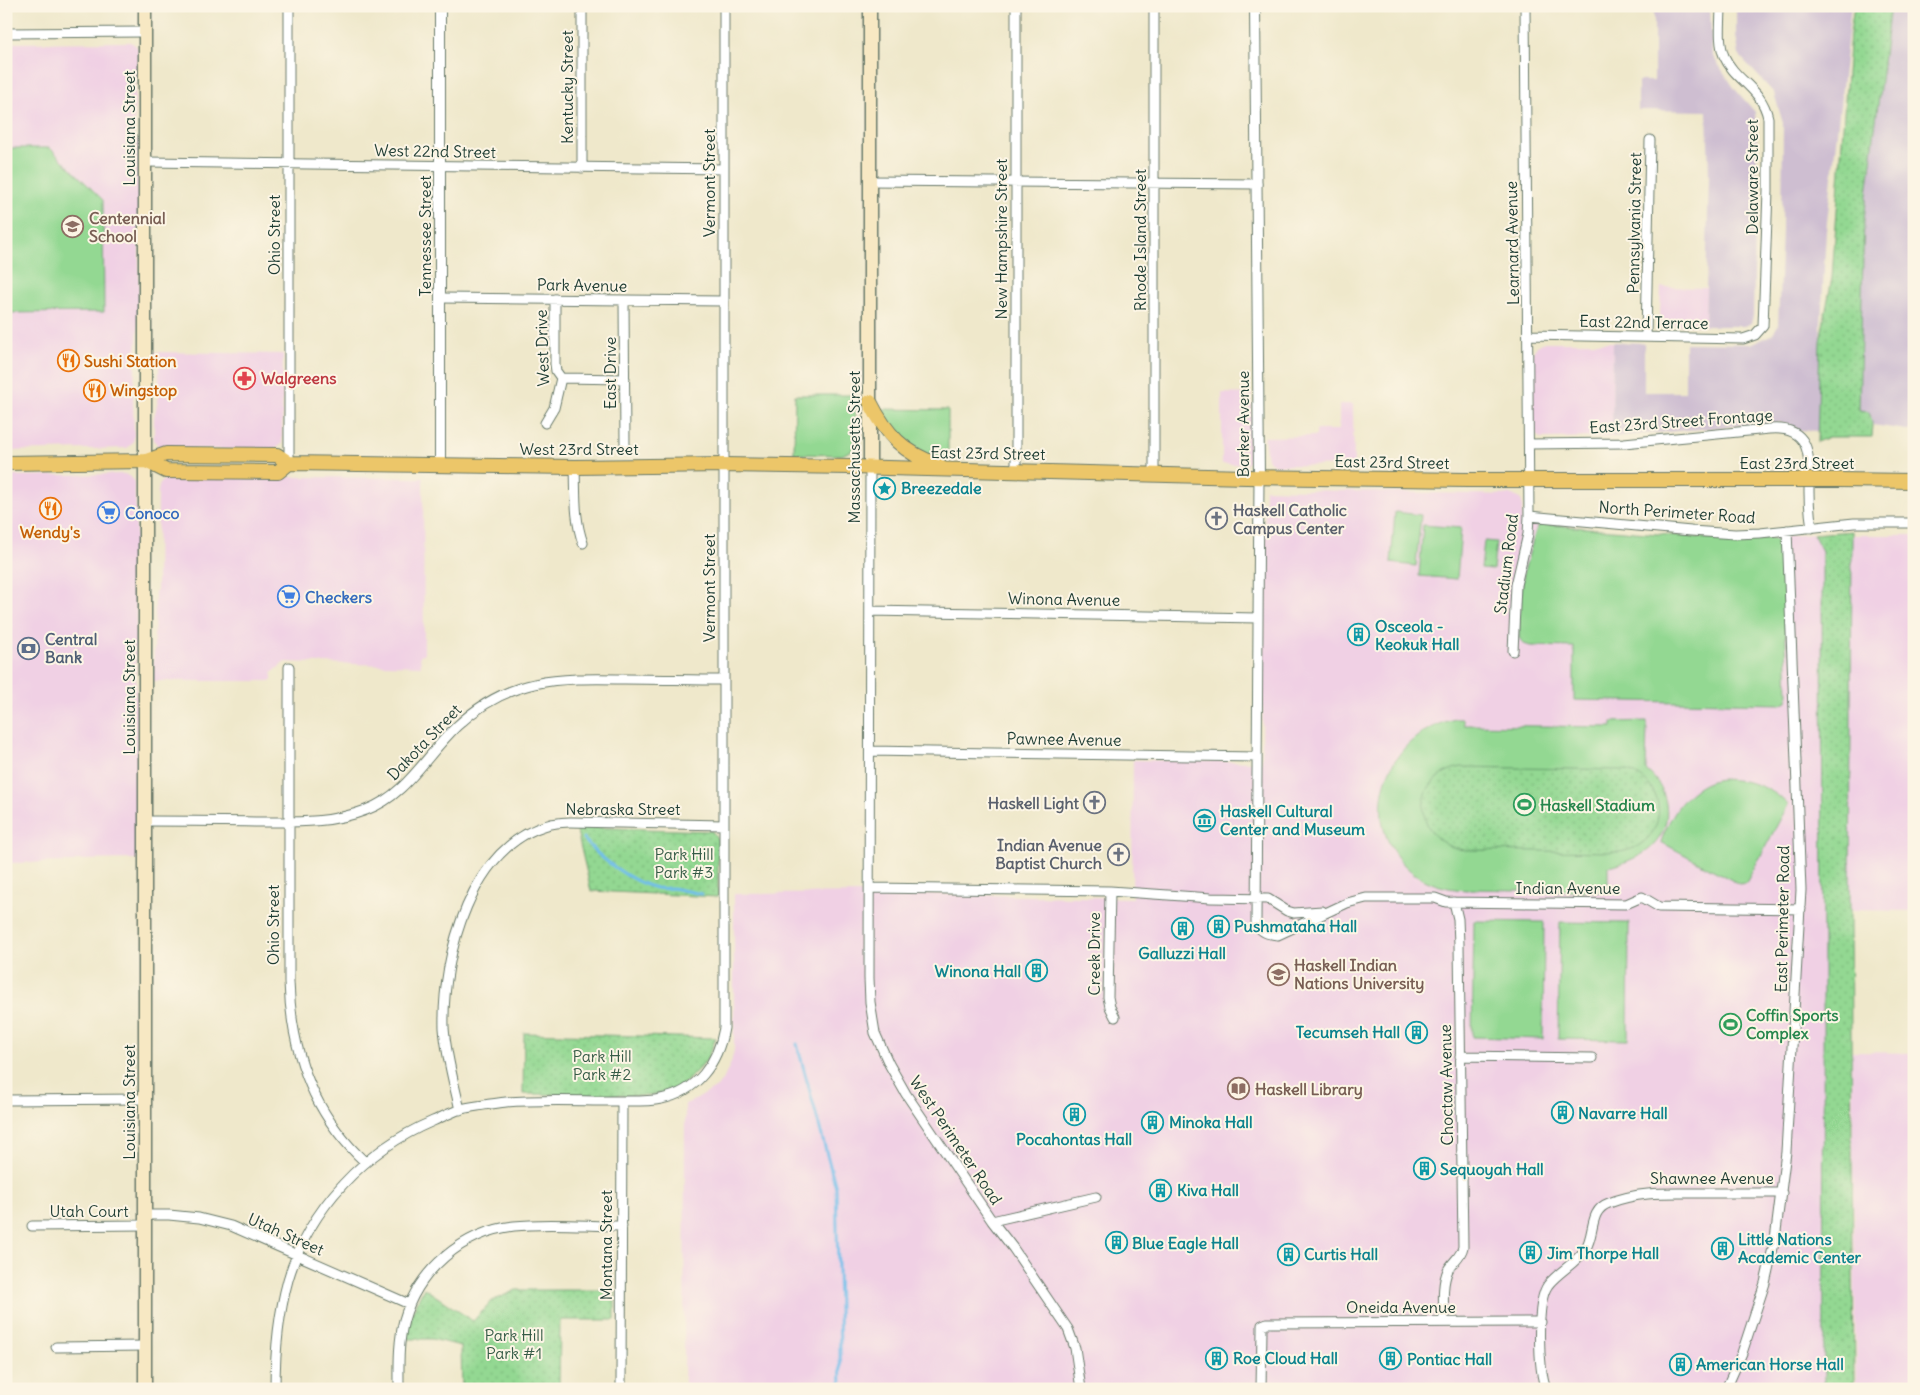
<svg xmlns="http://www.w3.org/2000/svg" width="1920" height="1395" viewBox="0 0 1920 1395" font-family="Delius,sans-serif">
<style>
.built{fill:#f0d0e4}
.industrial{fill:#cebed1}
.grass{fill:#93d892;stroke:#598a63}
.park{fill:url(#park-dots);stroke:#598a63}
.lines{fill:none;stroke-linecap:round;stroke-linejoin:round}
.stream{stroke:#71beeb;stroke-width:3}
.minor-casing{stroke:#687969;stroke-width:11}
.tertiary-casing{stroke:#687969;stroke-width:12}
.secondary-casing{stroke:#687969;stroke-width:15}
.primary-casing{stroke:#687969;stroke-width:16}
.minor{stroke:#fff;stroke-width:9}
.tertiary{stroke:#fff;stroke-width:10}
.secondary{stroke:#f7e8c3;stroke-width:12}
.primary{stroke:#ecc669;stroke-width:14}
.primary-bridge-casing{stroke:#687969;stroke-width:16;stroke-linecap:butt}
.primary-bridge{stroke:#ecc669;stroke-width:14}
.labels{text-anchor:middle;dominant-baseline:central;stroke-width:4;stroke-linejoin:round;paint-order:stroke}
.street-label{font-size:16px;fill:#1f3d34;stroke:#fcf5e5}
.education-label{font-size:16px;font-weight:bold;fill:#785e54;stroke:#fcf5e5;text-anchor:start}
.food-label{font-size:16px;font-weight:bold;fill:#c56008;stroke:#fcf5e5;text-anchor:start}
.health-label{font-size:16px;font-weight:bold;fill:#be3a42;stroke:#fcf5e5;text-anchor:start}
.culture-label{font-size:16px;font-weight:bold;fill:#0d838f;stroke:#fcf5e5;text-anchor:start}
.worship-label{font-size:16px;font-weight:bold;fill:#5b616d;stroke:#fcf5e5;text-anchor:end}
.shop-label{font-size:16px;font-weight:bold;fill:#366cbe;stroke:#fcf5e5;text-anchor:start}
.service-label{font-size:16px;font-weight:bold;fill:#4e5e75;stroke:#fcf5e5;text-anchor:start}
.leisure-label{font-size:16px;font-weight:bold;fill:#27864d;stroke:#fcf5e5;text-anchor:start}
.park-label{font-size:16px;fill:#365c47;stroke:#fcf5e5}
</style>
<defs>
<pattern id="park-dots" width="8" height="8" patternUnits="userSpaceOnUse" patternTransform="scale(1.25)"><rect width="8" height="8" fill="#93d892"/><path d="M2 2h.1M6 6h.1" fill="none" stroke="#7eba7e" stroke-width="1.8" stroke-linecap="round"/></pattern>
</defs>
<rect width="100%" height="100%" fill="#fcf5e5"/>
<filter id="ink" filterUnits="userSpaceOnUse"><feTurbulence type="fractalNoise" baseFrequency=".02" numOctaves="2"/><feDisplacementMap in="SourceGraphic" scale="10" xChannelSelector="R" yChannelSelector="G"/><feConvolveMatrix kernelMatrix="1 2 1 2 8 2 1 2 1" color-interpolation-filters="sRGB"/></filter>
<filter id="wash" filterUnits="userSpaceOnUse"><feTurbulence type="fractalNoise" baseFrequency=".0096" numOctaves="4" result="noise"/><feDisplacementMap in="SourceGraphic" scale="20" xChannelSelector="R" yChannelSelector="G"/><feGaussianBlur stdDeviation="1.12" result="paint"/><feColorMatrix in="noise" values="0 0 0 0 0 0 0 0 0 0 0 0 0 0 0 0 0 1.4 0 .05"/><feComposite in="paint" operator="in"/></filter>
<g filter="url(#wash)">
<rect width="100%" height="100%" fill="#efe8cb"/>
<path class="built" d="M6,40l3,3 121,-1 4,2 4,4 1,27 -4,5 -1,57 5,4v172l-6,86 1,39 -2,6 -5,4 -121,3z
M1661,287l45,1 -1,38 -36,-1 -6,-3 -3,-8z
M1544,342h69l-1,95 -71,1 -4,-2 -3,-5 -2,-77 5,-8z
M154,352l129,2 -1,90 -8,6 -110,-2 -6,-2 -4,-6v-23l5,-21v-37l-5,-4z
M1222,393l30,1v63l-5,7h-25z
M1339,404h14l1,62 -79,-1 -8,-6 -3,-22 52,-1v-6h23z
M125,474l6,3 3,5 2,28v186l3,7v156l-63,1 -1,2 -69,1v-387z
M168,476l255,2 1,176 -4,1 1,11 -136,-4 -13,11v8h-120l2,-29 1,-60 2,-2 1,-99 2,-8z
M1265,489l246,6 8,3 3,4v21l25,1 170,15 27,1 69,-6 9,17 2,838h-1140l1,-285 12,-5 20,-12 7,-9 7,-15 3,-13v-156l150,-1 248,5 1,-138 129,2z
M1850,535h64v376l-64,-1z
M1852,1052l62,1v336h-58z"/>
<path class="industrial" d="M1654,6h56l2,49 23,34 20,23 2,28 -4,176 -2,7 -6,3h-40l4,-150 -2,-65 -69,-1v-29h16z
M1736,6h115l-25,225 -6,110 -2,90 -18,-1 -11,-6 -12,-2 -165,15 1,-95 31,1v49h41v-49l66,1 22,-10 5,-9 4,-95 1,-107 -9,-30 -35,-38 -3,-20z
M1890,6h24v425l-41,-6 -4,-13 -10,-1 5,-192z"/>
<path class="grass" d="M6,148h44l53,52 1,112 -98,1z
M795,395h61l-1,46 -3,9 -10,5 -48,-1z
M881,409l67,1v48l-21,-3 -31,-19z
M1395,512l26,3 -5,51 -25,-3z
M1540,524l177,15 53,-1c14,3 12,16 13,28l5,128 -1,7 -6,3 -207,-4v-53l-44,-1 -6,-2 -5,-6 1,-35 4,-32 12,-41z
M1423,525l38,3 -4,51 -38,-3z
M1484,541l12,1 -3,28 -12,-1z
M1455,719h8l1,6 148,2v-5l35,-1 -1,49c26,21 29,60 1,81 -5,4 -11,6 -17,9 -7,3 -14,6 -22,7v17l3,1v7l-142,-3 -1,1c-110,-2 -116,-146 -13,-171z
M1721,779c26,1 49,6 67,26l-42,78 -7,1 -78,-42c9,-28 28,-59 60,-63z
M1474,921l70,1 -1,117 -71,-2z
M1560,922l69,1 -1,117 -70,-1z"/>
<path class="park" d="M1854,6h36l-26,213 -5,192 10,1 4,13 -1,12h-44l-11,5 3,-101 12,-63 18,-245z
M1852,531l-2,383 4,475h-30l-2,-838 -9,-17z
M1462,767l163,3c48,14 43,76 -6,82l-155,-2c-52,-7 -55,-75 -2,-83z
M576,827l136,4 5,7 1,3v56l-127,-6z
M524,1033l192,5 -10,23 -20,21 -12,8 -26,6 -125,-2z
M424,1288l49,33 19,-20 24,-11h99v30h-55l-1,69h-97l-1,-43 -29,-7h-27l8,-28z"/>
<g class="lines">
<path class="stream" d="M583,838c16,20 48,44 73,50 5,1 11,0 16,0 10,2 20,4 30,6
M797,1044l39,144 5,201"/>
</g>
</g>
<g filter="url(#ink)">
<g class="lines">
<defs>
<path id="minor" d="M6,33l139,-1
M146,162l578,7
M582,168v-162
M870,181l387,3
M440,298l283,3
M555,299v65l1,7 5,7
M624,300l1,146
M1528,335l215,4 12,-4 8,-9 5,-135v-73c-6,-30 -33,-37 -44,-62 -6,-15 -3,-34 -3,-50
M1646,337l4,-197
M561,378l64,1
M545,423l9,-15 7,-30
M1529,444l95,-1 145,-14c45,-4 40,31 40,63 0,12 1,24 3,36
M289,463v-457
M575,467c1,27 -1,51 8,76
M870,467l-1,511 1,24 5,31 14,31 17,30 86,127 21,27 55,81 7,19 6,41
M1016,471v-465
M1154,475v-469
M1259,477l-3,447c6,9 12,10 22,11l69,-32 19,-5h69l11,4 180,2 16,-7 17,10 142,2
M1529,516l162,15 44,3 25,-1 94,-10h60
M870,611l388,7
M1513,651l3,-66 12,-51 1,-18 -4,-510
M289,667v315c2,71 24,132 76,180
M870,751l387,6
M145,821c36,0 73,0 110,1 38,0 75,2 111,-12 41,-15 60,-55 91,-84 52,-49 101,-48 168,-47 33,0 66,1 99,1
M870,888l240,3 101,7 57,1 19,12 7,2 28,-2
M1110,891l-2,106 2,10 5,10
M1460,1056l132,2
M6,1100l139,-1
M460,1110c-6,-27 -14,-55 -16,-82 -2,-72 27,-184 107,-204 6,-1 13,-2 19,-2l154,3
M145,1215h24l30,3 32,8 178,78
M992,1221l104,-24
M32,1226l113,-1
M1444,1322c0,-17 -3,-36 4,-52 5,-9 13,-13 15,-23l-4,-303 -1,-25 -4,-17
M56,1347l89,-1
M275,1389c0,-37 3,-73 13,-109 21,-72 77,-130 145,-159 9,-4 19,-9 28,-12 14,-3 30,-5 45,-7 36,-3 73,-1 109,-1 15,0 31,1 46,-2 36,-7 57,-36 63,-71v-1022
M399,1389c0,-23 -1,-46 5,-69 14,-50 59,-88 110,-94 34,-4 73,0 108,0
M621,1389l1,-288
M1261,1389l1,-59v-5l5,-2 274,-1
M1546,1389c-8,-19 -10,-88 2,-104 11,-14 29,-22 38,-37 9,-15 3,-38 23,-45 31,-12 57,-10 89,-10 28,0 56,0 84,0
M1726,1389l16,-36 23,-70 10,-44 11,-87 15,-262 -14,-360"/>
<path id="tertiary" d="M440,6v460
M1255,6l4,471"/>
<path id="secondary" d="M870,6v461
M145,1389v-1383"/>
<path id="primary" d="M870,402c16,32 34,52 69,63
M146,461l20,10 112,1 11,-9
M6,463l140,-2 20,-7 111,1 12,8 286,4 149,-2 125,2 397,10 221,3h318
M1838,480l76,1"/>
</defs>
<use href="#minor" class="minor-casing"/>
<use href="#tertiary" class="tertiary-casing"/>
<use href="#secondary" class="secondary-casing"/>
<use href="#primary" class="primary-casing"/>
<use href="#minor" class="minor"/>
<use href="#tertiary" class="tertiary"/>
<use href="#secondary" class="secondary"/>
<use href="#primary" class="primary"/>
<defs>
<path id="primary-bridge" d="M1785,480h53"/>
</defs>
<use href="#primary-bridge" class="primary-bridge-casing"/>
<use href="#primary-bridge" class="primary-bridge"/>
</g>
</g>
<defs>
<symbol id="school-ring" viewBox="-11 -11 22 22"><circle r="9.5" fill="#fcf5e5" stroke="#8d6e63" stroke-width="1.5"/><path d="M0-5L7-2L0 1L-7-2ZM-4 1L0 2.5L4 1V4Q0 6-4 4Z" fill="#8d6e63"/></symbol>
<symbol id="restaurant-ring" viewBox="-11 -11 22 22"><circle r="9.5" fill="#fcf5e5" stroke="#e8710a" stroke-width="1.5"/><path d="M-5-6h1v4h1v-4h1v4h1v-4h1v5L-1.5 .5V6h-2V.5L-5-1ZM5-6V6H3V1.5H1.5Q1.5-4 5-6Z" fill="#e8710a"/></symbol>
<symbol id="pharmacy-ring" viewBox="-11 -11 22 22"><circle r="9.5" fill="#fcf5e5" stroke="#e0444e" stroke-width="1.5"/><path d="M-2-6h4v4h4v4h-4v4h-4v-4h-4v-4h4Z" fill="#e0444e"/></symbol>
<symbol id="sight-ring" viewBox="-11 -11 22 22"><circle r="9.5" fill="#fcf5e5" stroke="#0f9aa8" stroke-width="1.5"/><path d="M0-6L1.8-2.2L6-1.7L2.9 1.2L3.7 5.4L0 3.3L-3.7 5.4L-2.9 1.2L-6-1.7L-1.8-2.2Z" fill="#0f9aa8"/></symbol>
<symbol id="supermarket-ring" viewBox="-11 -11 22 22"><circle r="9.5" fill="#fcf5e5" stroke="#3f7fe0" stroke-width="1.5"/><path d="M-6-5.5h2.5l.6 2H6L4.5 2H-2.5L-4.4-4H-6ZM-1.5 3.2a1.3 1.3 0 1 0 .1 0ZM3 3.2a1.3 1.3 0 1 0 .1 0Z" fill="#3f7fe0"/></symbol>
<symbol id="church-ring" viewBox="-11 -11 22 22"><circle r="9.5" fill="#fcf5e5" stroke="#6b7280" stroke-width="1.5"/><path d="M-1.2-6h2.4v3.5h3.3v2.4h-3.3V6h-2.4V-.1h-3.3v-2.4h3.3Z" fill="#6b7280"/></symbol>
<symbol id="building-ring" viewBox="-11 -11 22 22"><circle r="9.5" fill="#fcf5e5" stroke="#0f9aa8" stroke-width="1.5"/><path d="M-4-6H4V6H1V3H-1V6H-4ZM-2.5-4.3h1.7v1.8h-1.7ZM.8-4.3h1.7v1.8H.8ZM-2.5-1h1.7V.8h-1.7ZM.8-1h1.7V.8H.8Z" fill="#0f9aa8"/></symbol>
<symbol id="bank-ring" viewBox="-11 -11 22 22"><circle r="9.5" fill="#fcf5e5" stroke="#5c6f8a" stroke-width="1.5"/><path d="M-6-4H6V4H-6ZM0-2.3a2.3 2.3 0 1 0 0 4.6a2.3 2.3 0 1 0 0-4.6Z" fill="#5c6f8a"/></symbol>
<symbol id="stadium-ring" viewBox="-11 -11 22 22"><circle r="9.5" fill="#fcf5e5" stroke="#2e9e5b" stroke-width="1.5"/><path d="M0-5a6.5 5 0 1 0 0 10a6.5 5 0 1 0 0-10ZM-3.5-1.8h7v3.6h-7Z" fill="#2e9e5b"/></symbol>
<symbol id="museum-ring" viewBox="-11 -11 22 22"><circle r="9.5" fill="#fcf5e5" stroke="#0f9aa8" stroke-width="1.5"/><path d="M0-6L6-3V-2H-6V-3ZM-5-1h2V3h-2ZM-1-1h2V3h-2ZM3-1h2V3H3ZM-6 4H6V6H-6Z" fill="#0f9aa8"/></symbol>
<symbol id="university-ring" viewBox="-11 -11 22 22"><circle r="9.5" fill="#fcf5e5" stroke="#8d6e63" stroke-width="1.5"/><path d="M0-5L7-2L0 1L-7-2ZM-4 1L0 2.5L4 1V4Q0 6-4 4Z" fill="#8d6e63"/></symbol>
<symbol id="library-ring" viewBox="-11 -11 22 22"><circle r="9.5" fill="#fcf5e5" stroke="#8d6e63" stroke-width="1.5"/><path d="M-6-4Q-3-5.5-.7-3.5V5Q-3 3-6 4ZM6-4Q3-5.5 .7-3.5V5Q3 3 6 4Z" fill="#8d6e63"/></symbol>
</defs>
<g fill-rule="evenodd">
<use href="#school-ring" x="60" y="214" width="25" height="25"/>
<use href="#restaurant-ring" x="56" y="348" width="25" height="25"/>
<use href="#pharmacy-ring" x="232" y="366" width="25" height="25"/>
<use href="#restaurant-ring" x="82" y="378" width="25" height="25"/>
<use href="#sight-ring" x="872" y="476" width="25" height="25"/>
<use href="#restaurant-ring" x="38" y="496" width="25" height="25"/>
<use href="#supermarket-ring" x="96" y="500" width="25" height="25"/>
<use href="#church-ring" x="1204" y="506" width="25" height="25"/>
<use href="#supermarket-ring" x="276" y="584" width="25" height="25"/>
<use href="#building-ring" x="1346" y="622" width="25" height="25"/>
<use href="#bank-ring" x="16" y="636" width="25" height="25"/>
<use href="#church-ring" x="1082" y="790" width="25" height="25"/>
<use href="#stadium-ring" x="1512" y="792" width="25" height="25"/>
<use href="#museum-ring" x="1192" y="808" width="25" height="25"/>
<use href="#church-ring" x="1106" y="842" width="25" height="25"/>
<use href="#building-ring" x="1206" y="914" width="25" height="25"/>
<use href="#building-ring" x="1170" y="916" width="25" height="25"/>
<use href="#building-ring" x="1024" y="958" width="25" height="25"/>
<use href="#university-ring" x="1266" y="962" width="25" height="25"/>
<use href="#stadium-ring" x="1718" y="1012" width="25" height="25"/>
<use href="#building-ring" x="1404" y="1020" width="25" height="25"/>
<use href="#library-ring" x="1226" y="1076" width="25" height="25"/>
<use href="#building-ring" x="1550" y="1100" width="25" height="25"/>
<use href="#building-ring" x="1062" y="1102" width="25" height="25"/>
<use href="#building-ring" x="1140" y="1110" width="25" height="25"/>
<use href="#building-ring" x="1412" y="1156" width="25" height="25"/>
<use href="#building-ring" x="1148" y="1178" width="25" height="25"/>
<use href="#building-ring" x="1104" y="1230" width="25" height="25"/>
<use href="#building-ring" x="1710" y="1236" width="25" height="25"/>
<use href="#building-ring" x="1518" y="1240" width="25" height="25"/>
<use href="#building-ring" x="1276" y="1242" width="25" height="25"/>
<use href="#building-ring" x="1204" y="1346" width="25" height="25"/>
<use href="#building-ring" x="1378" y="1346" width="25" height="25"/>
<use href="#building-ring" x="1668" y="1352" width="25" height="25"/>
</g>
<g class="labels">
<g class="street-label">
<text transform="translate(567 87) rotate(-90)">Kentucky Street</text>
<text transform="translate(129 128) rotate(-90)">Louisiana Street</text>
<text transform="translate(435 151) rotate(1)">West 22nd Street</text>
<text transform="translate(1752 177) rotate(-90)">Delaware Street</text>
<text transform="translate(709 183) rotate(-90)">Vermont Street</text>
<text transform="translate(1634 223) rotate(-89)">Pennsylvania Street</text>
<text transform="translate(274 235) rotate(-90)">Ohio Street</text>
<text transform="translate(425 236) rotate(-90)">Tennessee Street</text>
<text transform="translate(1001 239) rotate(-90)">New Hampshire Street</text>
<text transform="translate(1140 240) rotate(-90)">Rhode Island Street</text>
<text transform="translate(1512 243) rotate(-91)">Learnard Avenue</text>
<text transform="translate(582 285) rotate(1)">Park Avenue</text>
<text transform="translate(1644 322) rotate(1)">East 22nd Terrace</text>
<text transform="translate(542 348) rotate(-92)">West Drive</text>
<text transform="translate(610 373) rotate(-90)">East Drive</text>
<text transform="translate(1681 421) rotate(-4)">East 23rd Street Frontage</text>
<text transform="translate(1243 424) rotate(-90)">Barker Avenue</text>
<text transform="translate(854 447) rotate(-90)">Massachusetts Street</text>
<text x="579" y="449">West 23rd Street</text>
<text transform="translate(988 453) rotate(1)">East 23rd Street</text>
<text transform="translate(1392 462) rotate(1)">East 23rd Street</text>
<text x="1797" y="463">East 23rd Street</text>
<text transform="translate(1677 512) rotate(4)">North Perimeter Road</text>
<text transform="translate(1506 564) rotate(-83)">Stadium Road</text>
<text transform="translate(709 588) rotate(-90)">Vermont Street</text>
<text transform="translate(1064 599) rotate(1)">Winona Avenue</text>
<text transform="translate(129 697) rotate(-90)">Louisiana Street</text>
<text transform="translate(1064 739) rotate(1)">Pawnee Avenue</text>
<text transform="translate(424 742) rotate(-46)">Dakota Street</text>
<text x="623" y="809">Nebraska Street</text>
<text x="1568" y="888">Indian Avenue</text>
<text transform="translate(1782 919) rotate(-89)">East Perimeter Road</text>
<text transform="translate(273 925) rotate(-90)">Ohio Street</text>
<text transform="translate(1094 954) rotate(-90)">Creek Drive</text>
<text transform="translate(1446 1085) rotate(-91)">Choctaw Avenue</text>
<text transform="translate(129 1102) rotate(-90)">Louisiana Street</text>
<text transform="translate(956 1140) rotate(56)">West Perimeter Road</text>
<text x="1712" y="1178">Shawnee Avenue</text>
<text x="89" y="1211">Utah Court</text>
<text transform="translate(286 1234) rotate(24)">Utah Street</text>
<text transform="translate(606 1245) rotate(-90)">Montana Street</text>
<text x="1401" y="1307">Oneida Avenue</text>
</g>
<g class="education-label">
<text x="89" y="218">Centennial<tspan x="89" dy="18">School</tspan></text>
<text x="1294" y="965">Haskell Indian<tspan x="1294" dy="18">Nations University</tspan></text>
<text x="1255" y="1089">Haskell Library</text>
</g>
<g class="food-label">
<text x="84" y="361">Sushi Station</text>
<text x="110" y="390">Wingstop</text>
<text x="50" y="532" text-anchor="middle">Wendy's</text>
</g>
<g class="health-label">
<text x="261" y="378">Walgreens</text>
</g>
<g class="culture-label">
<text x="901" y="488">Breezedale</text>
<text x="1375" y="626">Osceola -<tspan x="1375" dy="18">Keokuk Hall</tspan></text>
<text x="1220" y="811">Haskell Cultural<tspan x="1220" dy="18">Center and Museum</tspan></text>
<text x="1234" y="926">Pushmataha Hall</text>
<text x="1182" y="953" text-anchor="middle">Galluzzi Hall</text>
<text x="1021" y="971" text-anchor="end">Winona Hall</text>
<text x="1400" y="1032" text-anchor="end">Tecumseh Hall</text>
<text x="1578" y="1113">Navarre Hall</text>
<text x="1169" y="1122">Minoka Hall</text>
<text x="1074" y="1139" text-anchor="middle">Pocahontas Hall</text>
<text x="1440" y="1169">Sequoyah Hall</text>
<text x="1177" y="1190">Kiva Hall</text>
<text x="1738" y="1239">Little Nations<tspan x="1738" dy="18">Academic Center</tspan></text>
<text x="1132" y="1243">Blue Eagle Hall</text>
<text x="1547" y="1253">Jim Thorpe Hall</text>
<text x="1304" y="1254">Curtis Hall</text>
<text x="1233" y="1358">Roe Cloud Hall</text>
<text x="1407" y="1359">Pontiac Hall</text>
<text x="1696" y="1364">American Horse Hall</text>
</g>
<g class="worship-label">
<text x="1233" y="510" text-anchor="start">Haskell Catholic<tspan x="1233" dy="18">Campus Center</tspan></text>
<text x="1079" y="803">Haskell Light</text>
<text x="1102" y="845">Indian Avenue<tspan x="1102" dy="18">Baptist Church</tspan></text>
</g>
<g class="shop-label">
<text x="125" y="513">Conoco</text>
<text x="305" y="597">Checkers</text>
</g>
<g class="service-label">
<text x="45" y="639">Central<tspan x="45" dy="18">Bank</tspan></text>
</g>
<g class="leisure-label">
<text x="1540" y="805">Haskell Stadium</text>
<text x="1746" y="1015">Coffin Sports<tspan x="1746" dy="18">Complex</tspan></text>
</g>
<g class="park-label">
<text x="684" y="854">Park Hill<tspan x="684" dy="18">Park #3</tspan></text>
<text x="602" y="1056">Park Hill<tspan x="602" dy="18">Park #2</tspan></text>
<text x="514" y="1335">Park Hill<tspan x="514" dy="18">Park #1</tspan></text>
</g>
</g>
<rect width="1920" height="1395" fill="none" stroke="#fcf5e5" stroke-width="25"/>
</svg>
